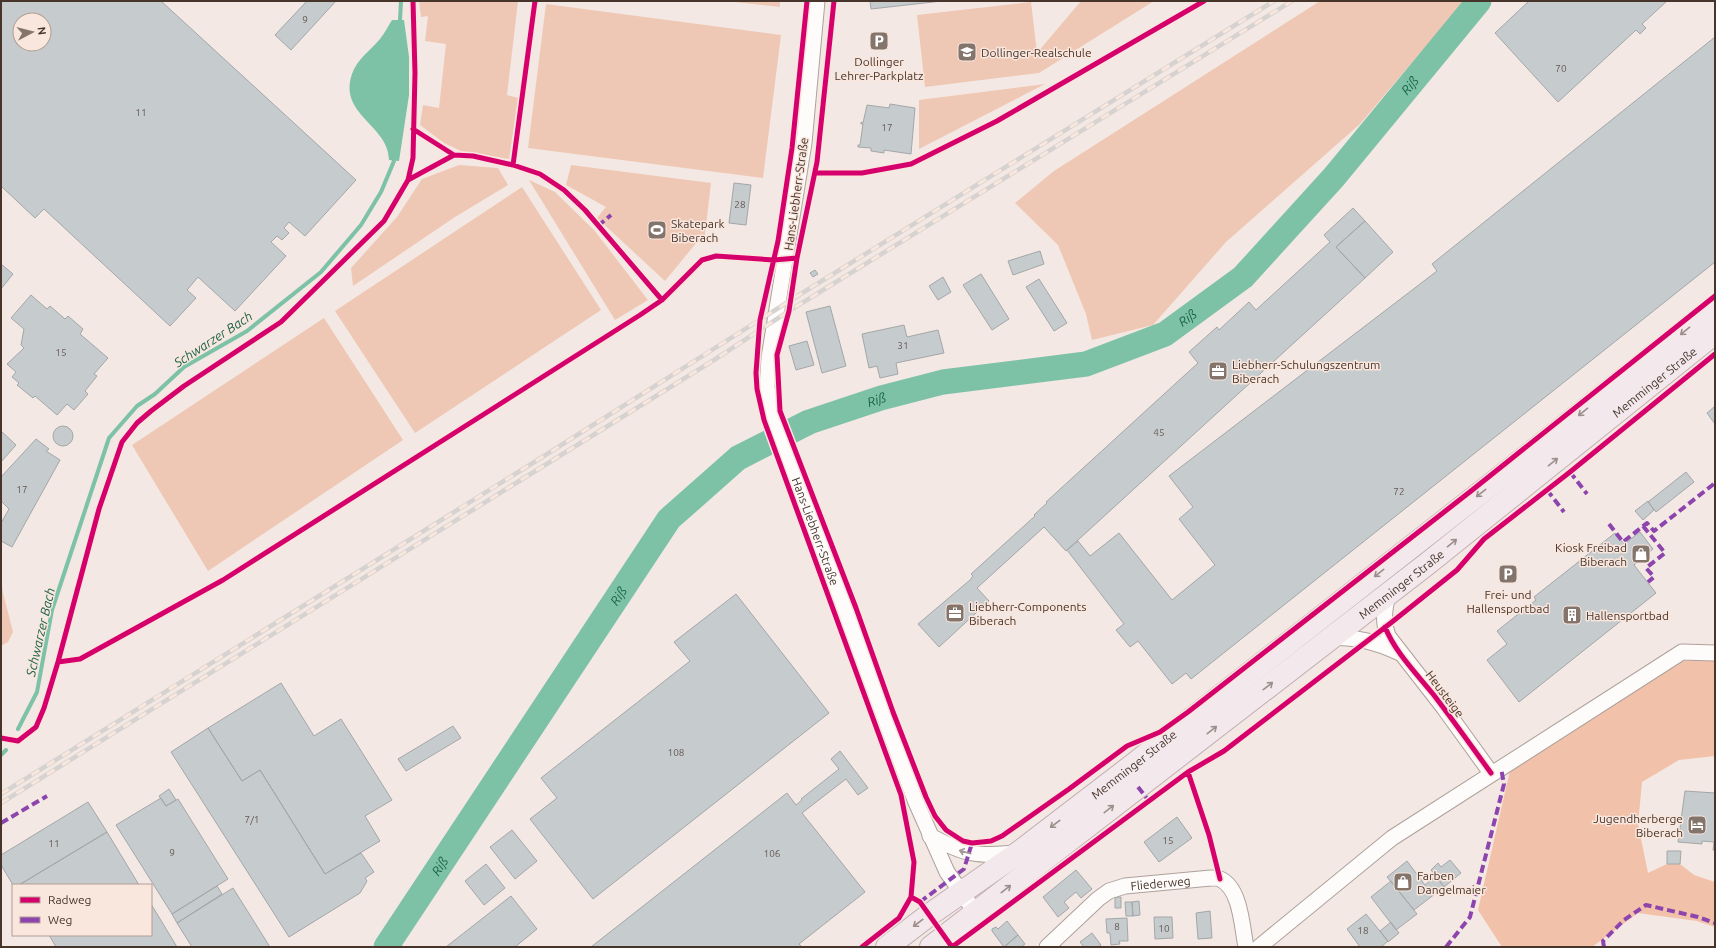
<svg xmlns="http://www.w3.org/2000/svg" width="1716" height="948" viewBox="0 0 1716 948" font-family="Ubuntu,sans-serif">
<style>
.green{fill:#efc8b5}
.forest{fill:#f2c1a9}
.water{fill:#7dc1a6}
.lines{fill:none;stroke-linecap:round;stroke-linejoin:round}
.stream{stroke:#7dc1a6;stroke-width:4}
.river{stroke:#7dc1a6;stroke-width:25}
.building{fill:#c6cbcd;stroke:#a3a7a9;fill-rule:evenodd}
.street-casing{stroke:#aea19b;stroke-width:17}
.primary-casing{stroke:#c3adb3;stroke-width:24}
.street{stroke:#fdfcfb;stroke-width:15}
.primary{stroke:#f3e8ec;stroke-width:22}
.rail-casing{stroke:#d6d2d0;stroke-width:4.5}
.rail{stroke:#f9e6dd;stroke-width:3;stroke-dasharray:9;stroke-linecap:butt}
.quiet{stroke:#8e44ad;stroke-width:4;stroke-dasharray:8 4;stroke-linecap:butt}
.cycleway-casing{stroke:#f9e6dd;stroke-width:8}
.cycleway{stroke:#d6006c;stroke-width:5}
.oneway{stroke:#9d8e8c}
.oneway2{stroke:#a29894}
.labels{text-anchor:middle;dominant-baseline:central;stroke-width:3;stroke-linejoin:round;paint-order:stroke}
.number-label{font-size:10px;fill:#675a54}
.poi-label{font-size:12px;fill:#47352c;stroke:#f9e6dd;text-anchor:start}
.street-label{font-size:12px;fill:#47352c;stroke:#f9e6dd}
.water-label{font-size:13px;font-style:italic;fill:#18654c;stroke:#f9e6dd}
</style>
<rect width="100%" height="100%" fill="#f3e8e3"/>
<path class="green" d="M419,1h99l-11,94 11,3 -9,61 -48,-8 -17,-8 -24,-18 3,-20 16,3 7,-64 -21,-3 3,-25 -7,1z
M725,1h55v6z
M1081,1h73l-115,72 -114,14 -8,-72 114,-13 6,51z
M1320,1h144l-104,123 -134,118 -73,83 -61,15 -6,-26 -28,-69 -43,-42 39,-32z
M546,4l235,31 -18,143 -235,-30z
M1045,84l-126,65v-49z
M459,165l39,3 10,17 -53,32 -102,69 -2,-18 46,-51 25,-38z
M571,165l140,18 -7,59h-7l-32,39 -68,-63 9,-11 -40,-22z
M529,180l26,12 39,38 54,70 -33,20z
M522,187l79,123 -186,123 -80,-122z
M324,318l79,122 -195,131 -76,-126z
M1,577l2,16 10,39 -5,10 -7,4z"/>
<path class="forest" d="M1702,659l13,2v95l-36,4 -37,22 -4,42 10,49 19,-9h13l14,11 21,7v45l-18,-6 -59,-8 -46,34h-90l-24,-37 33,-144 159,-103z"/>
<path class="water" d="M392,20h12l5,37v38l-10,66 -10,-1c0,-35 -51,-45 -37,-86 5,-15 19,-24 28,-35 5,-6 8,-13 12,-19z"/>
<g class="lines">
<path class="stream" d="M399,25l1,-5 1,-19
M18,729l19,-37 15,-82 57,-172 28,-32 18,-12 29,-27 63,-36 74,-59 40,-47 20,-33 13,-31 -1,-5
M1,755l5,-5"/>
<path class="river" id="s1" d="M386,947l283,-428 69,-61 71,-36 72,-24 62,-16 143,-18 79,-30 78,-57 91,-100 145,-176"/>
</g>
<path class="building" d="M1,1h160l195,179 -51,56 -16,-14 -5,6 5,5 -7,7 -5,-4 -6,6 15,14 -51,55 -37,-34 -11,13 9,8 -26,28 -126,-117 -9,9 -34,-32zM20,20h24v24h-24z
M305,1h31l-45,49 -16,-15 31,-33z
M870,1h72l-71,8z
M1529,1h138l-25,23 4,4 -6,6 -4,-4 -78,72 -63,-69z
M1715,37v225l-524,417 -5,-6 -14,11 -34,-43 -8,6 -14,-17 8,-6 -57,-74 11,-9 12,15 29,-23 53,67 43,-35 -36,-46 14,-12 -24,-31 268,-205 -5,-7z
M890,104l25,4 -4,46 -27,-4v3l-13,-2v-3l-13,-1v-2h2l3,-21h-2v-2l2,1 4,-18 22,3z
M734,183l17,2 -5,40 -17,-2z
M1353,208l12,13 -29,26 29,31 -299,273 -22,-24 -67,61 12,13 -50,46 -21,-23 52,-44 3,-4 -2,-2 64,-58 -1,-1 13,-12 -1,-1 152,-139 -9,-11 28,-25 2,3 30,-28 7,8 74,-68 -6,-7z
M1365,221l28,31 -28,26 -29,-31z
M1040,251l4,13 -31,11 -5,-14z
M1,264l12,10 -12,15z
M815,270l3,4 -5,3 -3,-4z
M981,274l28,45 -17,11 -29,-45z
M943,277l8,15 -13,8 -9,-14z
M1039,279l28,44 -13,8 -28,-44z
M31,295l16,14 3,-3 15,13 3,-3 15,13 -3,5 28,24 -14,16 3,2 -12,15 3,3 -14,16 -7,-6 -10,11 -22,-19 -2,2 -16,-13 2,-2 -7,-6 4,-5 -9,-8 17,-16 -3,-3 3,-16 -13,-11z
M830,306l16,60 -24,7 -16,-61z
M904,325l3,12 31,-7 6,23 -48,10 2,11 -18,4 -3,-12 -8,2 -7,-34z
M807,341l7,24 -18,5 -7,-24z
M1715,406v18l-8,-11z
M53 436a10 10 0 1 1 20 0a10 10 0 1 1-20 0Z
M1,431l15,14 -15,17z
M36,439l13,10 -3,2 14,9 -48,87 -11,-6v-18l8,-14 -8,-8v-24z
M1686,472l8,10 -38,30 -8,-10z
M1648,501l6,9 -11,10 -8,-9z
M1640,532l13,17 -19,16 22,28 -137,109 -32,-42 20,-16 -10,-13 39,-31 -2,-3 81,-64 9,11z
M736,594l93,119 -236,186 -63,-80 27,-21 -16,-20 149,-117 -16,-19z
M281,683l33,53 27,-17 51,81 -27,16 15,25 -55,33 -65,-104 -18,11 -34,-53z
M453,726l8,12 -55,33 -8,-12z
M208,728l34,53 18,-11 65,104 36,-21 13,19 -9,6 2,3 -7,12 -71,44 -118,-185z
M840,751l28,37 -10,7 -12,-16 -44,34 63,79 -66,52 3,3h-211l196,-154 9,12 6,-5 -1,-1 38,-30 -8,-10z
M169,789l7,11 -10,6 -7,-10z
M1685,791l30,2v58l-2,-1 1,-8 -12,-1v3l-24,-2z
M161,798l5,8 12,-7 50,80 -56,35 -56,-89z
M88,802l19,30 -88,53h-6l-12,-20v-10z
M1177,817l15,21 -33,24 -15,-20z
M512,830l25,31 -22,18 -25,-32z
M107,832l32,53h-120z
M1667,851h14l-1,13h-13z
M1450,860l11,13 -17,14 -13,-17 7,-7 3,4z
M1407,861l18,24 11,-9 8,11 -30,23 -27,-33z
M486,864l19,24 -21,17 -19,-24z
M1076,870l16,19 -11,9 -5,-6 -12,10 5,6 -11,9 -15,-20z
M1391,881l26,33 -21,16 -25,-33z
M217,886l5,8 -45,29 -5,-9z
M233,888l37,59h-78l-15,-24z
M511,896l26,33 -22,18h-69z
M1115,897h6v11h-6z
M1139,901l1,14 -7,1 -1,-14z
M1125,902h7l1,14h-7z
M151,904l26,43h-121l-7,-12h102z
M1210,911l2,27 -14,1 -2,-26z
M1366,914l22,27 -7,6h-21l-13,-18z
M1154,917h18l1,21 -18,1z
M1127,918l1,23h-9l1,3 -9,1 -1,-12h-3l-1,-14z
M1007,921l11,14 -14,12 -12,-16v-2l4,-2 2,2z
M1391,922l8,11 -11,9 -8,-11z
M1092,933l9,12 -3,2h-14l-4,-5z
M1018,935l7,9 -4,3h-17z"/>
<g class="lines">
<defs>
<g id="street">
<path id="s2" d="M817,1l-13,142 -35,215 -2,30 7,29 141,383 32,72 29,41"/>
<path d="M1388,593c-3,15 -6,28 0,43l56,72 47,65"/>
<path d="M1330,637c29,1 44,4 70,16"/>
<path d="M930,836c34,18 47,21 85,17"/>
<path id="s3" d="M1047,947l51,-48 11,-8 16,-5 86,-8c3,0 7,0 9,1 21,9 22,49 26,68"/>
<path d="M1259,947l133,-109 290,-186 33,1"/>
</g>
<g id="primary">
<path id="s4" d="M887,947l42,-32 89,-62 111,-85 382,-299 204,-162"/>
<path id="s5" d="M931,947l496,-383 288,-231"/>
</g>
</defs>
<use href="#street" class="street-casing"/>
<use href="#primary" class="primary-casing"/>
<use href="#street" class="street"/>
<use href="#primary" class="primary"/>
<defs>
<path id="rail" d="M1,794l535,-333 255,-161 483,-299
M1,803l713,-443 75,-49 503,-310"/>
</defs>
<use href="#rail" class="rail-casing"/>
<use href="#rail" class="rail"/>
<path class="quiet" d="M598,226l13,-11
M1570,472l17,22
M1547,490l17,22
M1609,524l14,18 24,-19 7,8 61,-48
M1643,526l22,27 -19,15 8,9 -6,5
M1138,787l11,14
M1,823l46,-27
M920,902l44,-33 8,-26
M1446,947l24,-30 34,-133 -3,-16
M1604,947l-1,-6 21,-21 22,-15 52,12 17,6"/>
<defs>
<path id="cycleway" d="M807,1l-15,147 -14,93 -18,79 -1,12 -3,41 1,16 7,31 137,375 13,67 -3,35 -12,21 -37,29
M834,1l-17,161 -20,96 -8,53 -12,44 3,56 76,197 37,104 33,85 9,19 11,14 17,11 9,2 10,-1 9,-1 11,-5 67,-47 58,-43 33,-14 28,-20 283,-221 244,-195
M413,129l41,26 19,1 40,9 27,9 24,16 21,20 77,90
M513,165l22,-164
M815,173h47l49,-9 86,-43 207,-120
M408,180l46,-25
M1385,627c10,25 31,46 48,67 20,26 39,53 58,79
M58,662l22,-3 143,-79 417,-265 22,-15 40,-40 14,-4 58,4 23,-2
M1,738l17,3 18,-14 8,-19 14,-46 41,-153 23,-67 15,-19 14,-12 33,-25 97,-64 103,-101 24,-41 5,-22 2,-85 -2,-72
M1188,772l21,63 11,44
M911,897l9,5 32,45
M952,947l236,-175 36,-21 168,-129 65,-52 27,-31 86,-67 145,-118"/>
</defs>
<use href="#cycleway" class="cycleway-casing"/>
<use href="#cycleway" class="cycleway"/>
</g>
<defs><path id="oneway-shaft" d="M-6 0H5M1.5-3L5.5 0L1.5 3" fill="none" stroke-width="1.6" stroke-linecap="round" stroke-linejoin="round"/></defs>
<g class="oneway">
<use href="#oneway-shaft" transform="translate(1685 331) rotate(141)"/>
<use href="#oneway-shaft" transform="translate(1583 412) rotate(141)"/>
<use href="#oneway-shaft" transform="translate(1553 462) rotate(-39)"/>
<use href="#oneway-shaft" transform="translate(1481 493) rotate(142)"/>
<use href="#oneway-shaft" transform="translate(1452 543) rotate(-39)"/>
<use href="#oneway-shaft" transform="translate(1379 573) rotate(142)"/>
<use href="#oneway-shaft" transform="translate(1268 686) rotate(-38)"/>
<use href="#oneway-shaft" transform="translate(1212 730) rotate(-38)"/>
<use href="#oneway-shaft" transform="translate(1109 809) rotate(-38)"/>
<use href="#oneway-shaft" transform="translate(1055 824) rotate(143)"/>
<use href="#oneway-shaft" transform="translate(1006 889) rotate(-38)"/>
<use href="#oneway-shaft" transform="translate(918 923) rotate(143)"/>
</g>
<use class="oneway2" href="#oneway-shaft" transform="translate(965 852) rotate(-164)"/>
<defs>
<symbol id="parking-square" viewBox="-11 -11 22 22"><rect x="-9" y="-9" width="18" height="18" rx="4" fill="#83746c" stroke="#f9e6dd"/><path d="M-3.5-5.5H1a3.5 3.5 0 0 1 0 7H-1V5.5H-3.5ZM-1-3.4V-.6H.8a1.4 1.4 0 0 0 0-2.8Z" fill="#fff"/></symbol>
<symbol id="school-square" viewBox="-11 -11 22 22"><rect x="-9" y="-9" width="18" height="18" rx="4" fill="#83746c" stroke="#f9e6dd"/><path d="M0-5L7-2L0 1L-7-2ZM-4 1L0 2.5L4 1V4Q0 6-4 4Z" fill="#fff"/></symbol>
<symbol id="stadium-square" viewBox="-11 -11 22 22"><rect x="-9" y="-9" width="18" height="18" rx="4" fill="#83746c" stroke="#f9e6dd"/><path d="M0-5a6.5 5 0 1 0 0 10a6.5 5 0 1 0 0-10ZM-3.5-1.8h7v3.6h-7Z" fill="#fff"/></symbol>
<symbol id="office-square" viewBox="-11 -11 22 22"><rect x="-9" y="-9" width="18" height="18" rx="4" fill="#83746c" stroke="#f9e6dd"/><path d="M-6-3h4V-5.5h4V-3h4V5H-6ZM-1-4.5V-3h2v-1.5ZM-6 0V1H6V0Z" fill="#fff"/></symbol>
<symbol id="shop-square" viewBox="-11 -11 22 22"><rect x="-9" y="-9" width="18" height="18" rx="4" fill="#83746c" stroke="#f9e6dd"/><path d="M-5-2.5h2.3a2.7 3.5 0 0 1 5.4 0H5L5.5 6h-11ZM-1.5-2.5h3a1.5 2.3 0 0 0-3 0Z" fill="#fff"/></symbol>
<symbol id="building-square" viewBox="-11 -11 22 22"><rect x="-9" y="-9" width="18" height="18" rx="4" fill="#83746c" stroke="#f9e6dd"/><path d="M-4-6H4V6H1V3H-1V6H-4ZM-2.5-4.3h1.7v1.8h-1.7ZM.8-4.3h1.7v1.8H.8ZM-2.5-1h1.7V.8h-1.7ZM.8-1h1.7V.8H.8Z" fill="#fff"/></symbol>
<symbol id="hotel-square" viewBox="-11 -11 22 22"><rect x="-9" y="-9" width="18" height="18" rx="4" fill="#83746c" stroke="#f9e6dd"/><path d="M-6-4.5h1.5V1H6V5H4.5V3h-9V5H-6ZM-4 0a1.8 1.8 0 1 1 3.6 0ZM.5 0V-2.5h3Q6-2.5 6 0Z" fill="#fff"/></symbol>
</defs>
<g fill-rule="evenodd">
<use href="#parking-square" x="868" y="30" width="22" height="22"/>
<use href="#school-square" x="956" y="41" width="22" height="22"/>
<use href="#stadium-square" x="646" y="219" width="22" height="22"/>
<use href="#office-square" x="1207" y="360" width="22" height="22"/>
<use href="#shop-square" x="1630" y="543" width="22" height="22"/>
<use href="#parking-square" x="1497" y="563" width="22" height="22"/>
<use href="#office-square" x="944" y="602" width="22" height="22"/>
<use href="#building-square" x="1561" y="604" width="22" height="22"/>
<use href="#hotel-square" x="1686" y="814" width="22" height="22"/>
<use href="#shop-square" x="1392" y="871" width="22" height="22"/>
</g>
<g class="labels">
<g class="number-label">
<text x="305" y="19">9</text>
<text x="1561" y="68">70</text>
<text x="141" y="112">11</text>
<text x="887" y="127">17</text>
<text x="740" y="204">28</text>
<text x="903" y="345">31</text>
<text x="61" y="352">15</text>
<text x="1159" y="432">45</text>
<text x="22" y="489">17</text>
<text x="1399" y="491">72</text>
<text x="676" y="752">108</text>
<text x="252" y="819">7/1</text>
<text x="1168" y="840">15</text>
<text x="54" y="843">11</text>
<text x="172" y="852">9</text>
<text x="772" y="853">106</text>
<text x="1117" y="926">8</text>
<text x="1164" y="928">10</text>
<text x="1363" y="930">18</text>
</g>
<g class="poi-label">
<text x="981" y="52">Dollinger-Realschule</text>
<text x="879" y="61" text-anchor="middle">Dollinger<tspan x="879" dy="14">Lehrer-Parkplatz</tspan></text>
<text x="671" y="223">Skatepark<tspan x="671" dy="14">Biberach</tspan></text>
<text x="1232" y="364">Liebherr-Schulungszentrum<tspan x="1232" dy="14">Biberach</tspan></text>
<text x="1627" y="547" text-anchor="end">Kiosk Freibad<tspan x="1627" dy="14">Biberach</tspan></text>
<text x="1508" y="594" text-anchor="middle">Frei- und<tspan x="1508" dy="14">Hallensportbad</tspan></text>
<text x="969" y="606">Liebherr-Components<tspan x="969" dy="14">Biberach</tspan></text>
<text x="1586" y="615">Hallensportbad</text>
<text x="1683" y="818" text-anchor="end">Jugendherberge<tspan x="1683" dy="14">Biberach</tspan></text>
<text x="1417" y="875">Farben<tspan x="1417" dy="14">Dangelmaier</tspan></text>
</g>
<g class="street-label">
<text transform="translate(796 194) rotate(-82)">Hans-Liebherr-Straße</text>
<text stroke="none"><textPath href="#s5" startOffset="918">Memminger Straße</textPath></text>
<text stroke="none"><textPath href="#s2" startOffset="542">Hans-Liebherr-Straße</textPath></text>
<text stroke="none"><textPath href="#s5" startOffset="594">Memminger Straße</textPath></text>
<text transform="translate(1445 694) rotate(53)">Heusteige</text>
<text stroke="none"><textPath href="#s4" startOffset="307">Memminger Straße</textPath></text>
<text stroke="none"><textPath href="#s3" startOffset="136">Fliederweg</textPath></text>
</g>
<g class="water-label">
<text stroke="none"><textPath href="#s1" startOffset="1404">Riß</textPath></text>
<text stroke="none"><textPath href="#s1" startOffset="1081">Riß</textPath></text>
<text transform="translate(213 339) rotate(-33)">Schwarzer Bach</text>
<text stroke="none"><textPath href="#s1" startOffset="756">Riß</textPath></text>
<text stroke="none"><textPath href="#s1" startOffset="421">Riß</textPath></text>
<text transform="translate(40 632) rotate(-77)">Schwarzer Bach</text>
<text stroke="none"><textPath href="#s1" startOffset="97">Riß</textPath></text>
</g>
</g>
<rect width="1716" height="948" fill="none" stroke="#47352c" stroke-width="4"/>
<rect x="12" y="884" width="140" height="52" fill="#f9e6dd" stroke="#b29f96"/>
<rect x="20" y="897" width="20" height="6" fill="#d6006c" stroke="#b29f96"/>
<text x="48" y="904" font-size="12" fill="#47352c">Radweg</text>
<rect x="20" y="917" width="20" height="6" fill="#8e44ad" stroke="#b29f96"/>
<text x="48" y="924" font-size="12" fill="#47352c">Weg</text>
<g transform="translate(32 32) rotate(83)"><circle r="19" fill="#f9e6dd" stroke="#b29f96"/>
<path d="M0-3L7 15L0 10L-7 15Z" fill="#83746c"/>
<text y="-6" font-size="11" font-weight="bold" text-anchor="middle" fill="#47352c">N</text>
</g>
</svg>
